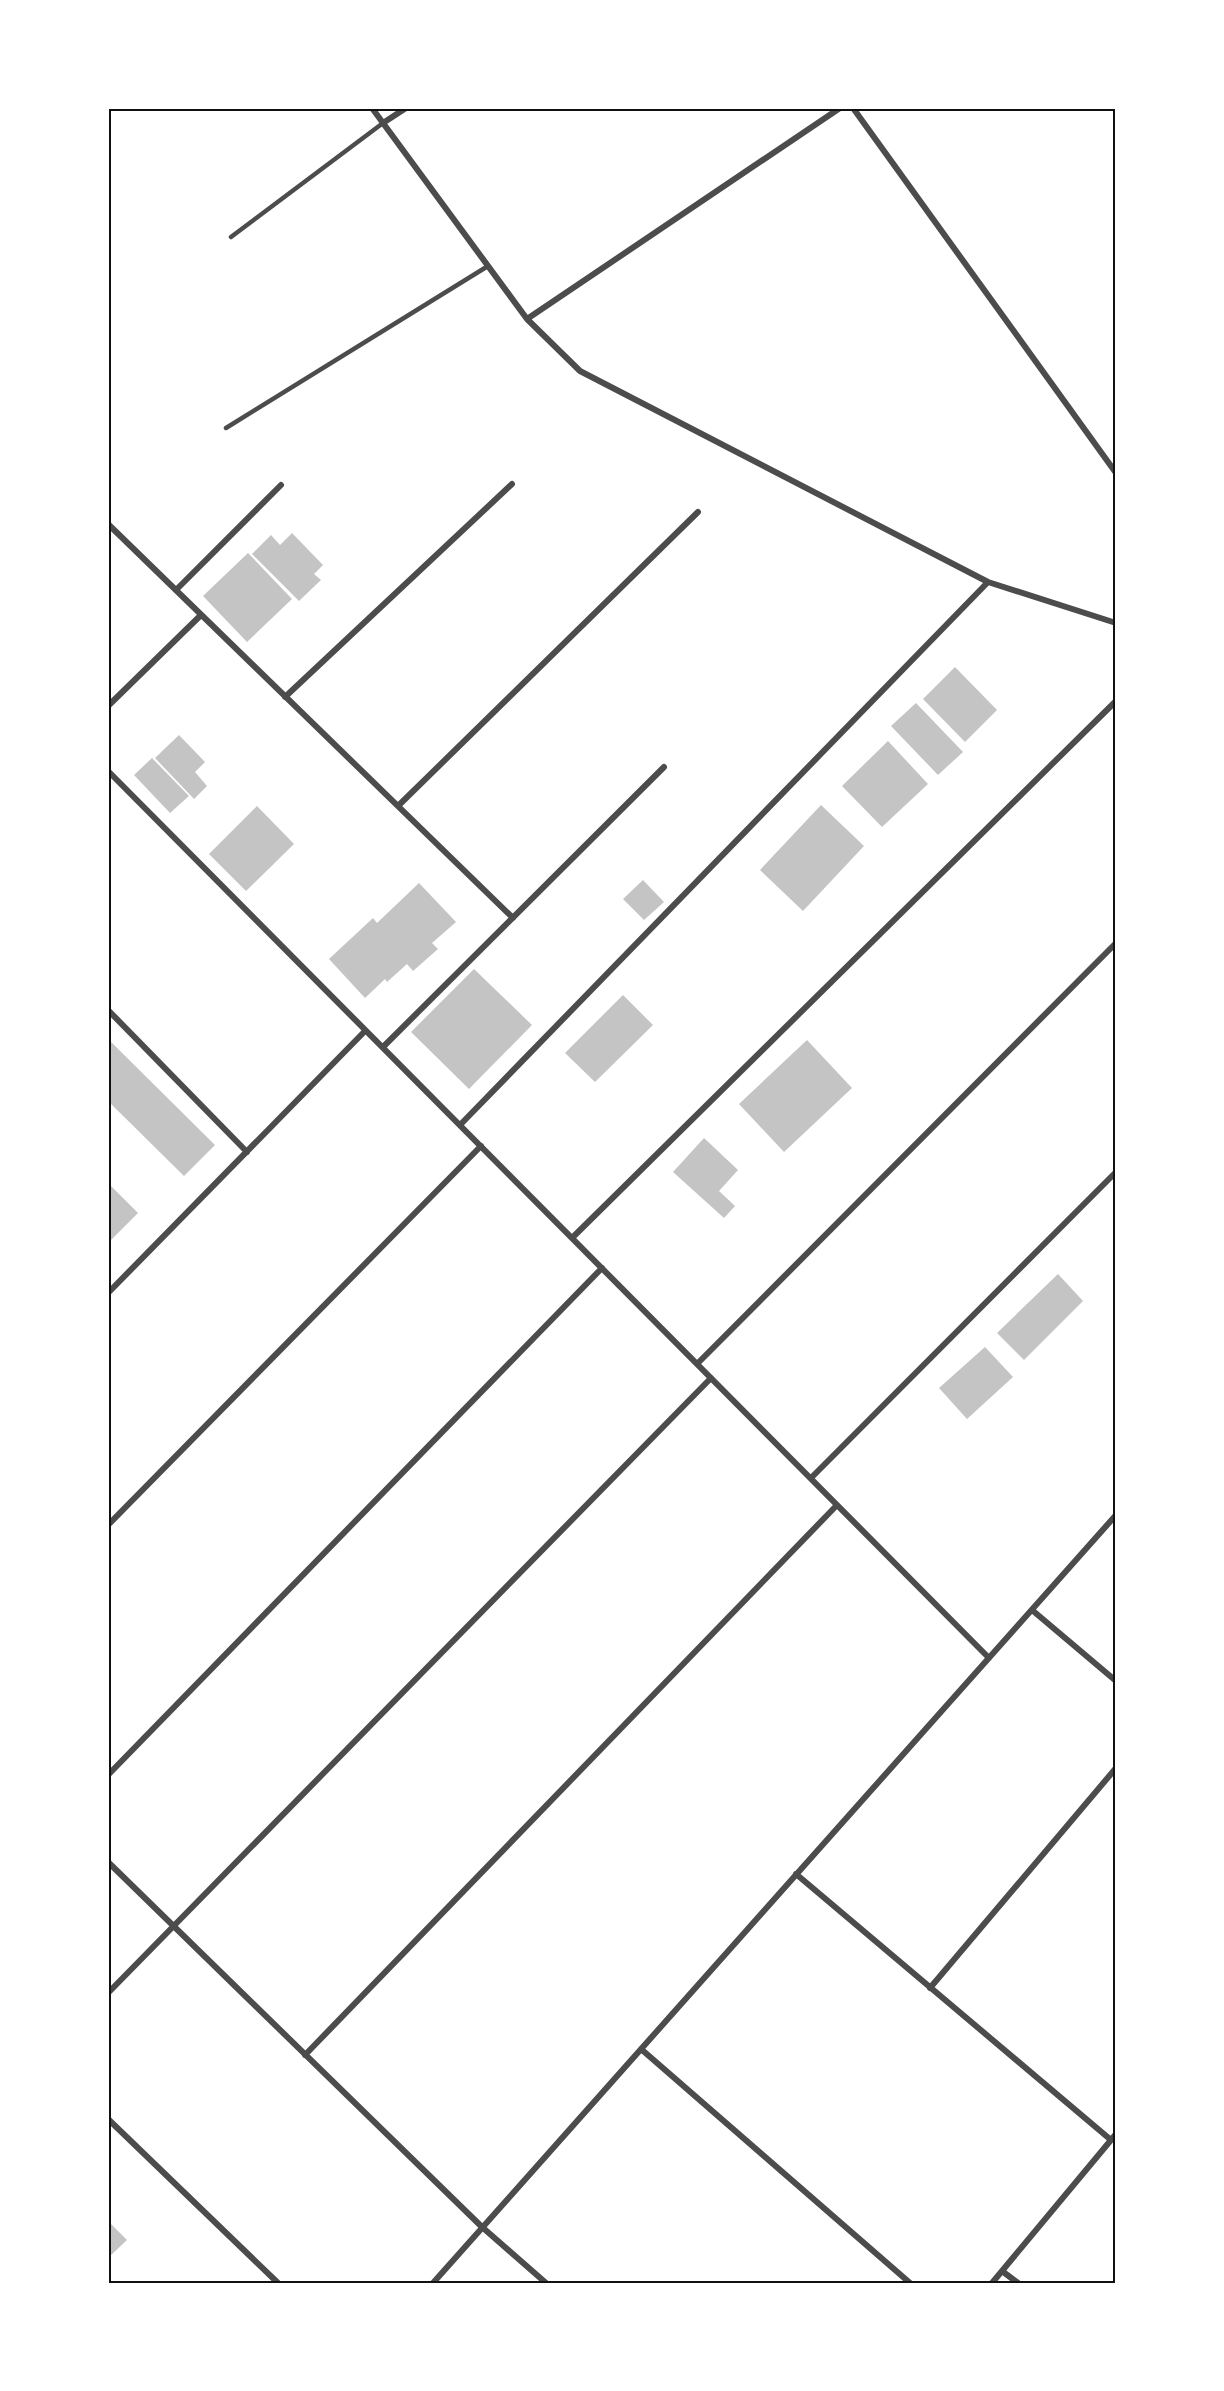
<svg xmlns="http://www.w3.org/2000/svg" width="1224" height="2391" viewBox="0 0 1224 2391" font-family="Helvetica,sans-serif">
<style>
.building{fill:#c4c4c4}
.lines{fill:none;stroke-linecap:round;stroke-linejoin:round}
.service{stroke:#4c4c4c;stroke-width:4.5}
.minor{stroke:#4c4c4c;stroke-width:6}
.neatline{fill:none;stroke:#111;stroke-width:2}
</style>
<rect width="100%" height="100%" fill="#fff"/>
<path class="building" d="M292,533l31,32 -9,9 7,6 -22,21 -47,-47 19,-19 9,10z
M248,553l44,46 -45,43 -44,-46z
M955,667l42,43 -32,32 -42,-43z
M916,703l47,49 -25,23 -47,-49z
M179,735l26,27 -10,10 12,14 -13,13 -39,-41z
M888,741l40,43 -46,43 -40,-41z
M152,758l37,38 -19,17 -36,-38z
M821,805l43,41 -61,65 -43,-41z
M257,806l37,38 -48,47 -37,-37z
M643,880l21,22 -20,18 -21,-21z
M419,883l37,39 -24,21 6,6 -25,22 -6,-7 -20,18 -2,-3 -20,19 -36,-39 44,-41 4,5z
M474,969l58,56 -63,64 -58,-57z
M623,995l30,30 -58,57 -30,-29z
M108,1039l107,106 -31,31 -76,-75z
M807,1040l45,48 -68,64 -45,-48z
M704,1138l34,32 -19,21 16,15 -11,12 -51,-46z
M108,1183l30,30 -30,30z
M1058,1274l25,27 -59,59 -27,-27z
M985,1347l28,30 -46,42 -28,-31z
M108,2221l19,19 -19,18z"/>
<g class="lines">
<path class="service" d="M231,237l152,-114
M226,428l262,-162"/>
<path class="minor" d="M372,108l155,211 53,52 408,211 128,41
M853,108l263,365
M383,123l23,-15
M527,319l313,-211
M108,524l405,394
M176,590l105,-105
M285,697l227,-213
M108,706l93,-91
M108,771l881,887
M398,806l300,-294
M108,1010l139,142
M383,1047l281,-280
M460,1125l528,-543
M572,1238l544,-537
M108,1293l257,-262
M697,1364l419,-421
M811,1478l305,-306
M108,1525l373,-379
M1032,1610l84,71
M108,1775l494,-507
M108,1862l374,365 64,56
M796,1874l315,266
M930,1988l186,-220
M108,1993l603,-615
M641,2049l269,234
M305,2055l532,-550
M108,2119l170,164
M1002,2271l16,12
M433,2283l683,-768
M992,2283l124,-149"/>
</g>
<rect width="1224" height="2391" fill="none" stroke="#ffffff" stroke-width="219"/>
<rect x="110" y="110" width="1004" height="2172" class="neatline"/>
</svg>
